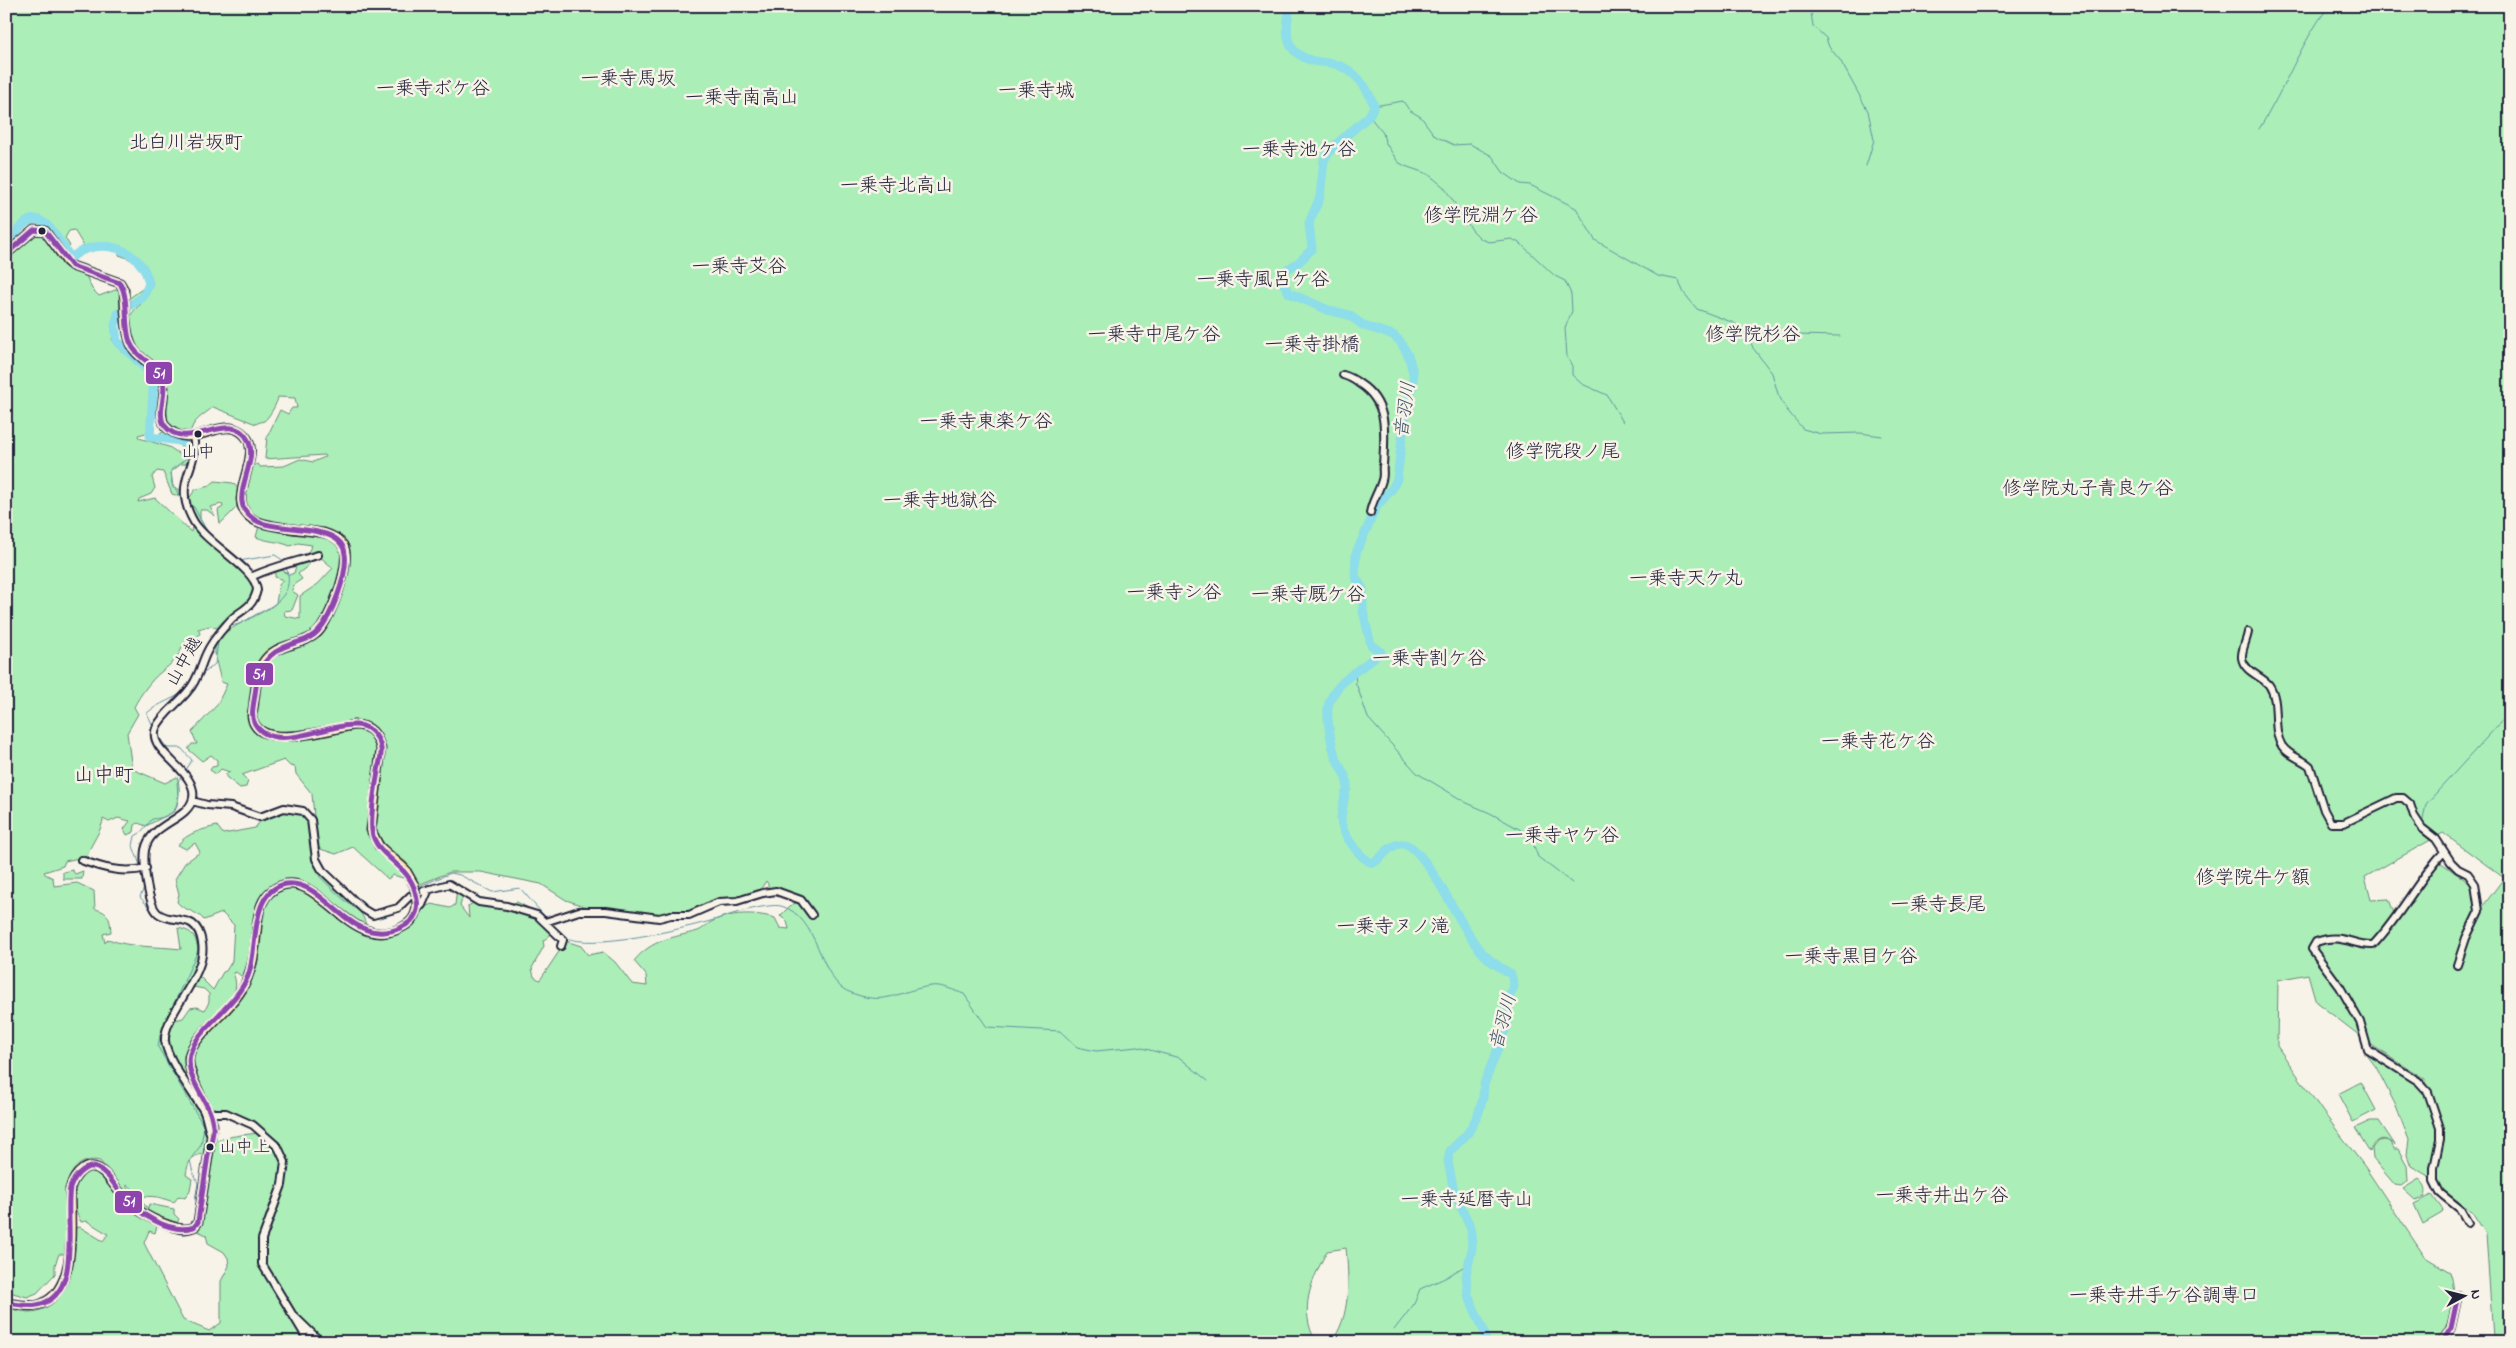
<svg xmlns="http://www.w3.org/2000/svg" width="2516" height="1348" viewBox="0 0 2516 1348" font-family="'Indie Flower','Klee One',sans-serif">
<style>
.green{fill:#aceeb7;stroke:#678879;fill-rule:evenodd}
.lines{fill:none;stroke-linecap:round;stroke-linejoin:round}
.stream{stroke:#6292a4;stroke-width:1}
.river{stroke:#8dddea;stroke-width:9}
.minor-casing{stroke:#22223b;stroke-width:10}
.major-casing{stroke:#22223b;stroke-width:11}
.minor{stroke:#f7f3e8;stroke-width:6}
.major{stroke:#fedd96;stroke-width:8}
.major-bridge-casing{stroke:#22223b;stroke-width:11;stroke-linecap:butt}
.major-bridge{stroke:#fedd96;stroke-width:8}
.bus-1-casing{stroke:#f7f3e8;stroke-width:9}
.bus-1{stroke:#8e44ad;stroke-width:5}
.bus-dot{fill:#22223b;stroke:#f7f3e8;stroke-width:2}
.labels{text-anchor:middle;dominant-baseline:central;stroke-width:5;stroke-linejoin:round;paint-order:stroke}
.bus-label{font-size:17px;fill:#22223b;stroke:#f7f3e8}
.street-label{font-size:18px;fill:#22223b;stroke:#f7f3e8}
.neighbourhood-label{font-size:19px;fill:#22223b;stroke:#f7f3e8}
.water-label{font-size:19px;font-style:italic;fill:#3d5167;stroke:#f7f3e8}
.quarter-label{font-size:20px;fill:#22223b;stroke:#f7f3e8}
.line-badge{stroke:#f7f3e8;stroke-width:2}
.badge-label{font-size:14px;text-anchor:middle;font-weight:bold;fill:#fff}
</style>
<rect width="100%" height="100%" fill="#f7f3e8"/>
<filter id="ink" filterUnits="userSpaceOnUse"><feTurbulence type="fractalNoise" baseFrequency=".02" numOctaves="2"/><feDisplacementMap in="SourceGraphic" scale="10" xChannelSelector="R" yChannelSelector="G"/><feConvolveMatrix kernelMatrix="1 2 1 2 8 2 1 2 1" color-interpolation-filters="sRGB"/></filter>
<g filter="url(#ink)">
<path class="green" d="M6,6h2504v1336h-19l2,-4 -7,-104 -14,-22 -29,-22 -5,-7 -2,-8 5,-54 -16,-42 -52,-33 -57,-44 -8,-28 -30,6 -1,66 46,66 42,55 60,90 25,15c8,21 2,54 -16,70h-1103c20,-24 18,-64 15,-94l-19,3c-16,31 -29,58 -11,91h-1310v-34c8,1 16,4 23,4 40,0 41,-57 45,-84l6,-1 23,14 5,-7 -21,-13 -6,1c-6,-12 -11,-23 -7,-37 14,-42 40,11 53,22 9,7 20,13 30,19l-2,7 -6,-2 -5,12 39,77 26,11 12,-8v-42l8,-15 -1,-8 -4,-6 -16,-9 -2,-8 -10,-5 8,-17 11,-72c6,-4 34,-7 44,-8l11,8 13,17 2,-4c-7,-23 -52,-42 -74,-47 -11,-20 -25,-39 -14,-62l46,-50 6,-11c5,-29 8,-119 58,-93 17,9 32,23 47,34 9,22 51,10 64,-4 3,-4 4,-9 6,-14l8,-3 18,4 5,-3 2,-17 7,4 -4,14 9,12 -1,-12 14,-8 24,6 11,-2 23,12 13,14 -3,7 -7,6 1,5 -12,22 2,9 6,3 26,-39 15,5 7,9 15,-3 12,10 17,22 15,2 -1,-11 -12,-14c18,-22 38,-23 64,-30 5,-2 8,-6 13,-9 20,-10 43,-10 64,-4l5,10 9,1 -2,-8 -7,-5 10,-10 9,-5 -31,-10v-7l-2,-3 -8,12 -66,19 -28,3 -80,-9 -18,-6 -25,-16 -60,-12h-31l-32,13 -12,-23 -16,-11 -12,-16 -4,-11 6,-87 -8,-12c-5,-1 -11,-3 -16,-3 -28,-1 -110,40 -99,-20 2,-15 2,-33 13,-43 16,-15 38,-13 54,-27 12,-30 37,-69 14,-99l-6,2 -76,-17 -8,-5 -5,-16 6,-30 9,-3 2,3 24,-1 16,-7 13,3 12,-5 -1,-2 -59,4 2,-22 13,-27 8,4 4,-6h5l-2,-10 -17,-1c0,5 -10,22 -14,24 -3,1 -5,1 -8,3l-43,-17c-9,8 -21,13 -23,27 -12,0 -19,-7 -27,-16l2,-40c-19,-18 -56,-50 -24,-74l-2,-3 -10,6 -1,-8 17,-12c4,-18 -10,-27 -26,-32v-5l-20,-4 -14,2 -11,-18 -5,1 -4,7 5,8 -6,6c-8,-16 -17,-36 -38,-32l-12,17 -4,-2 -4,2zM2443,833l61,45 -33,44 5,-10 -5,-28 -31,-22 -43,60 -8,-23 -18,1 -6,-23z
M36,233h6l18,23 24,15 8,18 7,7 19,-7 4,2v19l-10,29 4,6 6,-5 2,4 -2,8 15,5 21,31 -9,30 6,7 -2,9 -7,-1 -8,2 1,3 30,9 12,8v-8c-8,-8 -14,-8 -25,-8l-1,-2 8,-5 26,10 2,9 -3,-1 -4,8 5,1 -3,5h-5l-10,8 2,16 6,1v7l-7,-2 -9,-22 -6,-1 -5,6 3,11 -4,6 -12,5 -1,3 17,-4 36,34 1,-5 -3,-8h2l12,18 48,40 4,10 -2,10 -12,15 -18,9 -6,7 -7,-2 -12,3 2,4 -4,7 -6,-1 -7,5c-5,16 -10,18 -22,28 -10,8 -21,23 -27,35l4,7 -11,19 5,36 33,14 12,-6c4,11 2,24 -2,34l-29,15 -8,-3 -3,2 -1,7 -7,3 -3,-6 6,-8 -12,-3 -9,4 -6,-3c0,9 -12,25 -16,36l4,4 -5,3 -7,-4 -14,3 -2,5 -19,6 1,2 8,4 1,8 23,-3 17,8 1,18c14,3 15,9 16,23l-8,2 2,9 3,-4c22,9 49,7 73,10l-3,-21c9,2 15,4 18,13 9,27 -10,39 -20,61 -4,10 -6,19 -12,29l9,35 -1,5 33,47 3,13 -5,23c-13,2 -15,8 -17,21l6,4 -2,11 -5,8 -6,-2 -5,6 -16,-5 -14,-1 -17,-11v3l21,20 1,-4 25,5v5l5,5 -2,4 -30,-10 -18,-16 -29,-36c-17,-4 -29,7 -33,24l-2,69h-6l-4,11v9l-18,19 -10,4 -21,-6v-1033z
M215,481l18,2 6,7 -3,8 1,9 -17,17 -2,-14 5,-3 -1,-3 -12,3 5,9 -8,-6h-7v9l9,15c-12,-9 -18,-20 -21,-34l7,-10 14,-4z
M259,526l72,13 11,13c-1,24 -11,72 -36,83 -15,7 -29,6 -40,20l-17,59 14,21 97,-9 15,10 3,15 -6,86 31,32v9l-10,-3 -5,4 -35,-32 -17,7 -19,-6 -5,-54 -16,-20 -1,-7 -5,-1 -6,-6 -42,15 6,6 -2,6 -6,1 -14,-11v-3l4,-2 -9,-3 -5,5 -6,-4 2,-3 5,-1v-6l-6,-5 -9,6 -14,-12 4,-5h5l-5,-12 25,-27 10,-21 -6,-2c-2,-12 -7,-23 -6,-35 0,-17 49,-32 61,-44l3,-18 4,-5 -8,-3v-6l6,-2 8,6 5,-2 2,-7 9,-4 5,2 -12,10 4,5 -9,6 -1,6 6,4 -6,15 -8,1 1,5 15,3v-23l18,-12 15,-16 -14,-12v-4l-12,2 5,-9 -14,-2 -8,3c-11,-5 -22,-4 -34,-9z
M285,811l13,1 10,5c2,17 2,38 10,53 12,22 41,28 48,55 -13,-4 -34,-25 -46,-34 -9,-7 -20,-11 -32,-10 -34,2 -32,37 -36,62 -1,10 -4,20 -7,30l-4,3 -5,-4 -3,1c17,36 -54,59 -46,100l-4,2c-9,-18 -22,-36 -8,-55l8,-2 7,-10 7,-1 8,3 4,-8v-8l-5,-5 -11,-2v-3l5,-6h3l12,12 10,-18 3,-1 6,-10 2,-36 -12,-12 -18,7c-8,-10 -20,-9 -27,-18l2,-8 -4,-15 10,-16 15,-11 -5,-9 -9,6 -8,-4c8,-12 26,-16 39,-19l6,8 32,-6 6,-8z
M72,870l3,4 8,-3 -1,8h-19v-7z
M2364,1051l45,25 18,20 11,34 -8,47 -19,-11 -4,-11 2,-15 -14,-36 -19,-37z
M2361,1082l15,28 -23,12 -15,-28z
M2370,1121h9l16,24c-10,-9 -21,-8 -25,7l-15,-24z
M2385,1140l6,2 3,7h4l9,16 1,16 -7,5 -6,-1 -22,-26 -1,-11 6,-7z
M2419,1179c7,6 8,10 6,18l-10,3 -12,-11z
M2432,1195l11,15 -1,3 -19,11 -9,-20z"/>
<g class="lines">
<path class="stream" d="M1810,6l3,20 13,12 3,9 11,13 28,51 6,29 -8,26
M1374,106l29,-5 6,9 12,7 14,19 19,9 16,-1 22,12 11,16 17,12 10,1 46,23 19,32 63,36 20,4 6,13 13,16 37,14 14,12 5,13 19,25 6,21 8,15 17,20 18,5 39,-1 22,3
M1369,116l14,17 2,9 13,20 7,4 23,8 16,13 28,43 9,9 8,3 23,-3 9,5 34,32 10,5 6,13 1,17 -7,17 2,29 5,9v9l10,9 25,11 16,27
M2259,129c26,-40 41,-86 70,-123
M1749,334l91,2
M184,502l-12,-18 -1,-14c10,-8 18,-9 18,-23
M189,505l5,2 14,27
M239,561l36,-6 9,6
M1355,672l1,13
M203,674l12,-10 3,-22 11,-16c13,-1 18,-7 28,-12 21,-10 38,-22 29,-47
M189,684l4,-7
M1357,686l11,32 49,55 50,30 23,10 40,22 8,22 34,26
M153,726l-6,-13c13,-11 26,-13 37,-22
M158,736l9,12h14l11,12 -6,10
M2423,820l3,-16 84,-92
M142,831l10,-12c26,-2 27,-14 25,-36l4,-6
M140,865l-7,-19 2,-10 5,-3
M318,875c15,14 54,59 74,37
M145,886l-5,11 13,15
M418,887l33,-14 9,2 32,17 28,-4 27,31
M157,918l13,5h8
M552,924c3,4 8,11 13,13 25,14 121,-9 149,-17 14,-5 53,-17 67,-14 38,10 38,72 66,85 38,17 49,0 84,-5 10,-2 24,5 33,8l23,33 73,4 17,16 19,4 42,-4 42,11 28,23
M168,1017l31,-69 -5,-16 -8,-7
M166,1023l-6,12 -2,12 46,80 -3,18 -11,15 3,13 5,10 -3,17
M1394,1330l20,-26 6,-15 25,-11 23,-14"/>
<path class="river" d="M1290,6c-5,26 -7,47 24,55 9,2 18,1 26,5 18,7 28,23 34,40l-5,10 -36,31 -9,13 -4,37 -11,26 3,26 -13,13 -15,9 -2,4 2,9 5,9 39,17 21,5 15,11 29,9 7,6 8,14 5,17v14l-8,30 -8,63 -5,10 -15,17 -21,47 -1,23
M6,248c30,-53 42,-23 65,10 26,-23 72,-11 78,26l-6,13 -25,17 -3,11 2,16 37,36 -4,60 30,4 9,6
M1356,578l7,11v22l8,34 10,7 -19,15
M1347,789c1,-13 -5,-17 -10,-29 -5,-10 -12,-47 -8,-57 5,-15 19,-26 31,-35
M1345,794c-1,8 -3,16 -4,24 -1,14 19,41 32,45 10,-5 17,-21 31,-19 21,2 57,83 72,101 9,13 21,21 35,29l3,13 -4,7 -3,31 -23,59 -1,14 -5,17 -10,18 -18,18 -2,10 6,31 17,36 1,21 -6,26 2,20 16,36 2,11"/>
<defs>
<path id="minor" d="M1343,375c7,2 12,5 17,9 29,19 25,49 23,81 -1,5 1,10 -1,15 -3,12 -10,20 -12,33
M193,437c8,31 -23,44 1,85 14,23 62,47 63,68 -5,21 -18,19 -29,33 -8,9 -17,19 -22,31 -6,13 -8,26 -18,37 -9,12 -26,23 -32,37 -10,24 42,42 37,70 -5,23 -43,25 -48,52 -2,13 3,57 14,64 16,11 38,-3 43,29 6,32 -39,71 -37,98 2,19 28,52 38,69 4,8 4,17 8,25
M253,576c22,-10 42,-14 65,-21
M2248,632c-1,8 -7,18 -6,26 2,14 20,18 27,27 12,18 2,43 13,61 8,11 19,12 28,20l14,44 7,13h13l52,-25h7l7,6 4,12 8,12 14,11 15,23 7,7 10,5 7,10 4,27 -13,27 -9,27
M192,801l15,4 24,2 29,10 24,-9 19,3 8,9 5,39 6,11 41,39 10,6 25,-7 12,-12 10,-4 29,-8 30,18 28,4 30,9 26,25 -2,6
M2443,853c-26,28 -43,64 -70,92 -21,1 -31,-13 -57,-3l-4,7 28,38 20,35 8,28 50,31 10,11 12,36v11l-6,29v13l6,12 20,16 8,14
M81,860c21,8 43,14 65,8
M417,910l5,-5 7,-16
M545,922l34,-11h27l53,7 12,-3h18l30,-13 18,-1 26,-8 13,-2 25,9 11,15
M210,1113h16l27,12 25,22 7,15 -3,23 -20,54v25l47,78
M291,1313l30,29
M2442,1342l9,-14 7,-33"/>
<path id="major" d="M6,254l28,-24 11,1 22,31 5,4 48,17 4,7c1,16 1,48 10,60 8,11 25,17 29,31 4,15 -6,30 2,45 26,27 53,-10 76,6 30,21 -24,70 15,89 14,7 51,9 68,12 7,2 15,6 19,12 10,17 -13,75 -26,88 -17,15 -41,8 -55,31 -6,11 -6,25 -8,37 0,5 -2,11 -2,15 4,37 79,13 102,9 17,0 23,9 27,24l-10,81 8,16 26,23 9,16
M6,1303c11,1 25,5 35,1 38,-15 29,-83 29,-115 4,-14 18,-31 33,-17 6,5 10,12 15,18 13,17 29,28 50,35 9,3 16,6 26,2l4,-5 15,-97c-5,-20 -26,-49 -24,-68 3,-23 48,-49 58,-78 4,-10 7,-21 8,-33 3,-23 0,-52 28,-61 38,-12 71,74 123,40 11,-7 12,-18 10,-30"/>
</defs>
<use href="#minor" class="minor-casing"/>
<use href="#major" class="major-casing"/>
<use href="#minor" class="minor"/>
<use href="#major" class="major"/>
<defs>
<path id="major-bridge" d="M414,885l2,10"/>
</defs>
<use href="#major-bridge" class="major-bridge-casing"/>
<use href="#major-bridge" class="major-bridge"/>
<defs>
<path id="bus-1" d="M6,254l28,-24 11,1 27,35 48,17c10,17 3,40 10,59 6,17 29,22 33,40 4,14 -7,32 2,44 22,28 66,-19 83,14 13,26 -28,64 11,82 21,10 83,1 86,32 3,20 -13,62 -27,77 -7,8 -16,10 -26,13 -27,9 -34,24 -37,50 -1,10 -5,21 0,30 20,33 81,-6 108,2 9,3 17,13 18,23 1,6 -2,15 -3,22 -3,19 -8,41 -6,60 3,25 36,33 43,60 2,8 4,15 1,22 -3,8 -9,12 -16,15 -51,22 -75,-50 -114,-44 -38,7 -27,65 -38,92 -12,30 -51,52 -58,78 -6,26 21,47 23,71 1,9 -3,21 -5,30 -3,22 -7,45 -10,67l-4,5c-24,8 -56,-14 -71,-31 -8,-9 -14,-23 -26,-28 -4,-2 -10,-1 -14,2 -6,4 -11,12 -13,18 -6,31 14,108 -33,117 -10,2 -21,-1 -31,-2
M2442,1342l9,-14 7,-33"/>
</defs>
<use href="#bus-1" class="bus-1-casing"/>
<use href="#bus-1" class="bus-1"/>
</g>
</g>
<g class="bus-dot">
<circle cx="42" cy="231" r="4.5"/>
<circle cx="198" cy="434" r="4.5"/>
<circle cx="210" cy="1147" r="4.5"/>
</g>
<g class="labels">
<g class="bus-label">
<text x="198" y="452">山中</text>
<text x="219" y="1147" text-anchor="start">山中上</text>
</g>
<g class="street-label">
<text transform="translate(185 662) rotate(-60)">山中越</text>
</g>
<g class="neighbourhood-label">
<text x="628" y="79">一乗寺馬坂</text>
<text x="433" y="89">一乗寺ボケ谷</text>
<text x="1036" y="91">一乗寺城</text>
<text x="742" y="98">一乗寺南高山</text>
<text x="186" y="143">北白川岩坂町</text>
<text x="1299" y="150">一乗寺池ケ谷</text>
<text x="897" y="186">一乗寺北高山</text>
<text x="1481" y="216">修学院淵ケ谷</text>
<text x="739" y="267">一乗寺艾谷</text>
<text x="1263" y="280">一乗寺風呂ケ谷</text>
<text x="1154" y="335">一乗寺中尾ケ谷</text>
<text x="1753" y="335">修学院杉谷</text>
<text x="1312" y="345">一乗寺掛橋</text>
<text x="986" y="422">一乗寺東楽ケ谷</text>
<text x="1563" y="452">修学院段ノ尾</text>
<text x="2088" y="489">修学院丸子青良ケ谷</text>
<text x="940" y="501">一乗寺地獄谷</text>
<text x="1686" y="579">一乗寺天ケ丸</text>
<text x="1174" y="593">一乗寺シ谷</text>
<text x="1308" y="595">一乗寺厩ケ谷</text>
<text x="1429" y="659">一乗寺割ケ谷</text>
<text x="1878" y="742">一乗寺花ケ谷</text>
<text x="1562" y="836">一乗寺ヤケ谷</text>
<text x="2253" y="878">修学院牛ケ額</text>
<text x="1938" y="905">一乗寺長尾</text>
<text x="1393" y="927">一乗寺ヌノ滝</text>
<text x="1851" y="957">一乗寺黒目ケ谷</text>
<text x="1942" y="1196">一乗寺井出ケ谷</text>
<text x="1467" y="1200">一乗寺延暦寺山</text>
<text x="2164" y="1296">一乗寺井手ケ谷調専口</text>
</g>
<g class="water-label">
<text transform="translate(1406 410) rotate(-82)">音羽川</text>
<text transform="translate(1504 1022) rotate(-75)">音羽川</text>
</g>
<g class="quarter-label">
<text x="104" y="776">山中町</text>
</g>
</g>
<g class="line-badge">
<rect x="145" y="361" width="28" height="24" rx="5" fill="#8e44ad"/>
<rect x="245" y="662" width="29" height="24" rx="5" fill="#8e44ad"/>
<rect x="114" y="1190" width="29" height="24" rx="5" fill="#8e44ad"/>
</g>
<g class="badge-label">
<text x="159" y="378">51</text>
<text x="259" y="679">51</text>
<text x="129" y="1206">51</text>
</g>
<rect width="2516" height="1348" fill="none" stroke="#f7f3e8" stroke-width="25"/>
<rect x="12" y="12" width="2491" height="1323" fill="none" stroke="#22223b" stroke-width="2" filter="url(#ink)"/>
<g transform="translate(2464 1296) rotate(83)" stroke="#f7f3e8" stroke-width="4" paint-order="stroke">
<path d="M0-4L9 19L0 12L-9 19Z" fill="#22223b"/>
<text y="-8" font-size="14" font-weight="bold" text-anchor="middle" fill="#22223b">N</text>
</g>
</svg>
